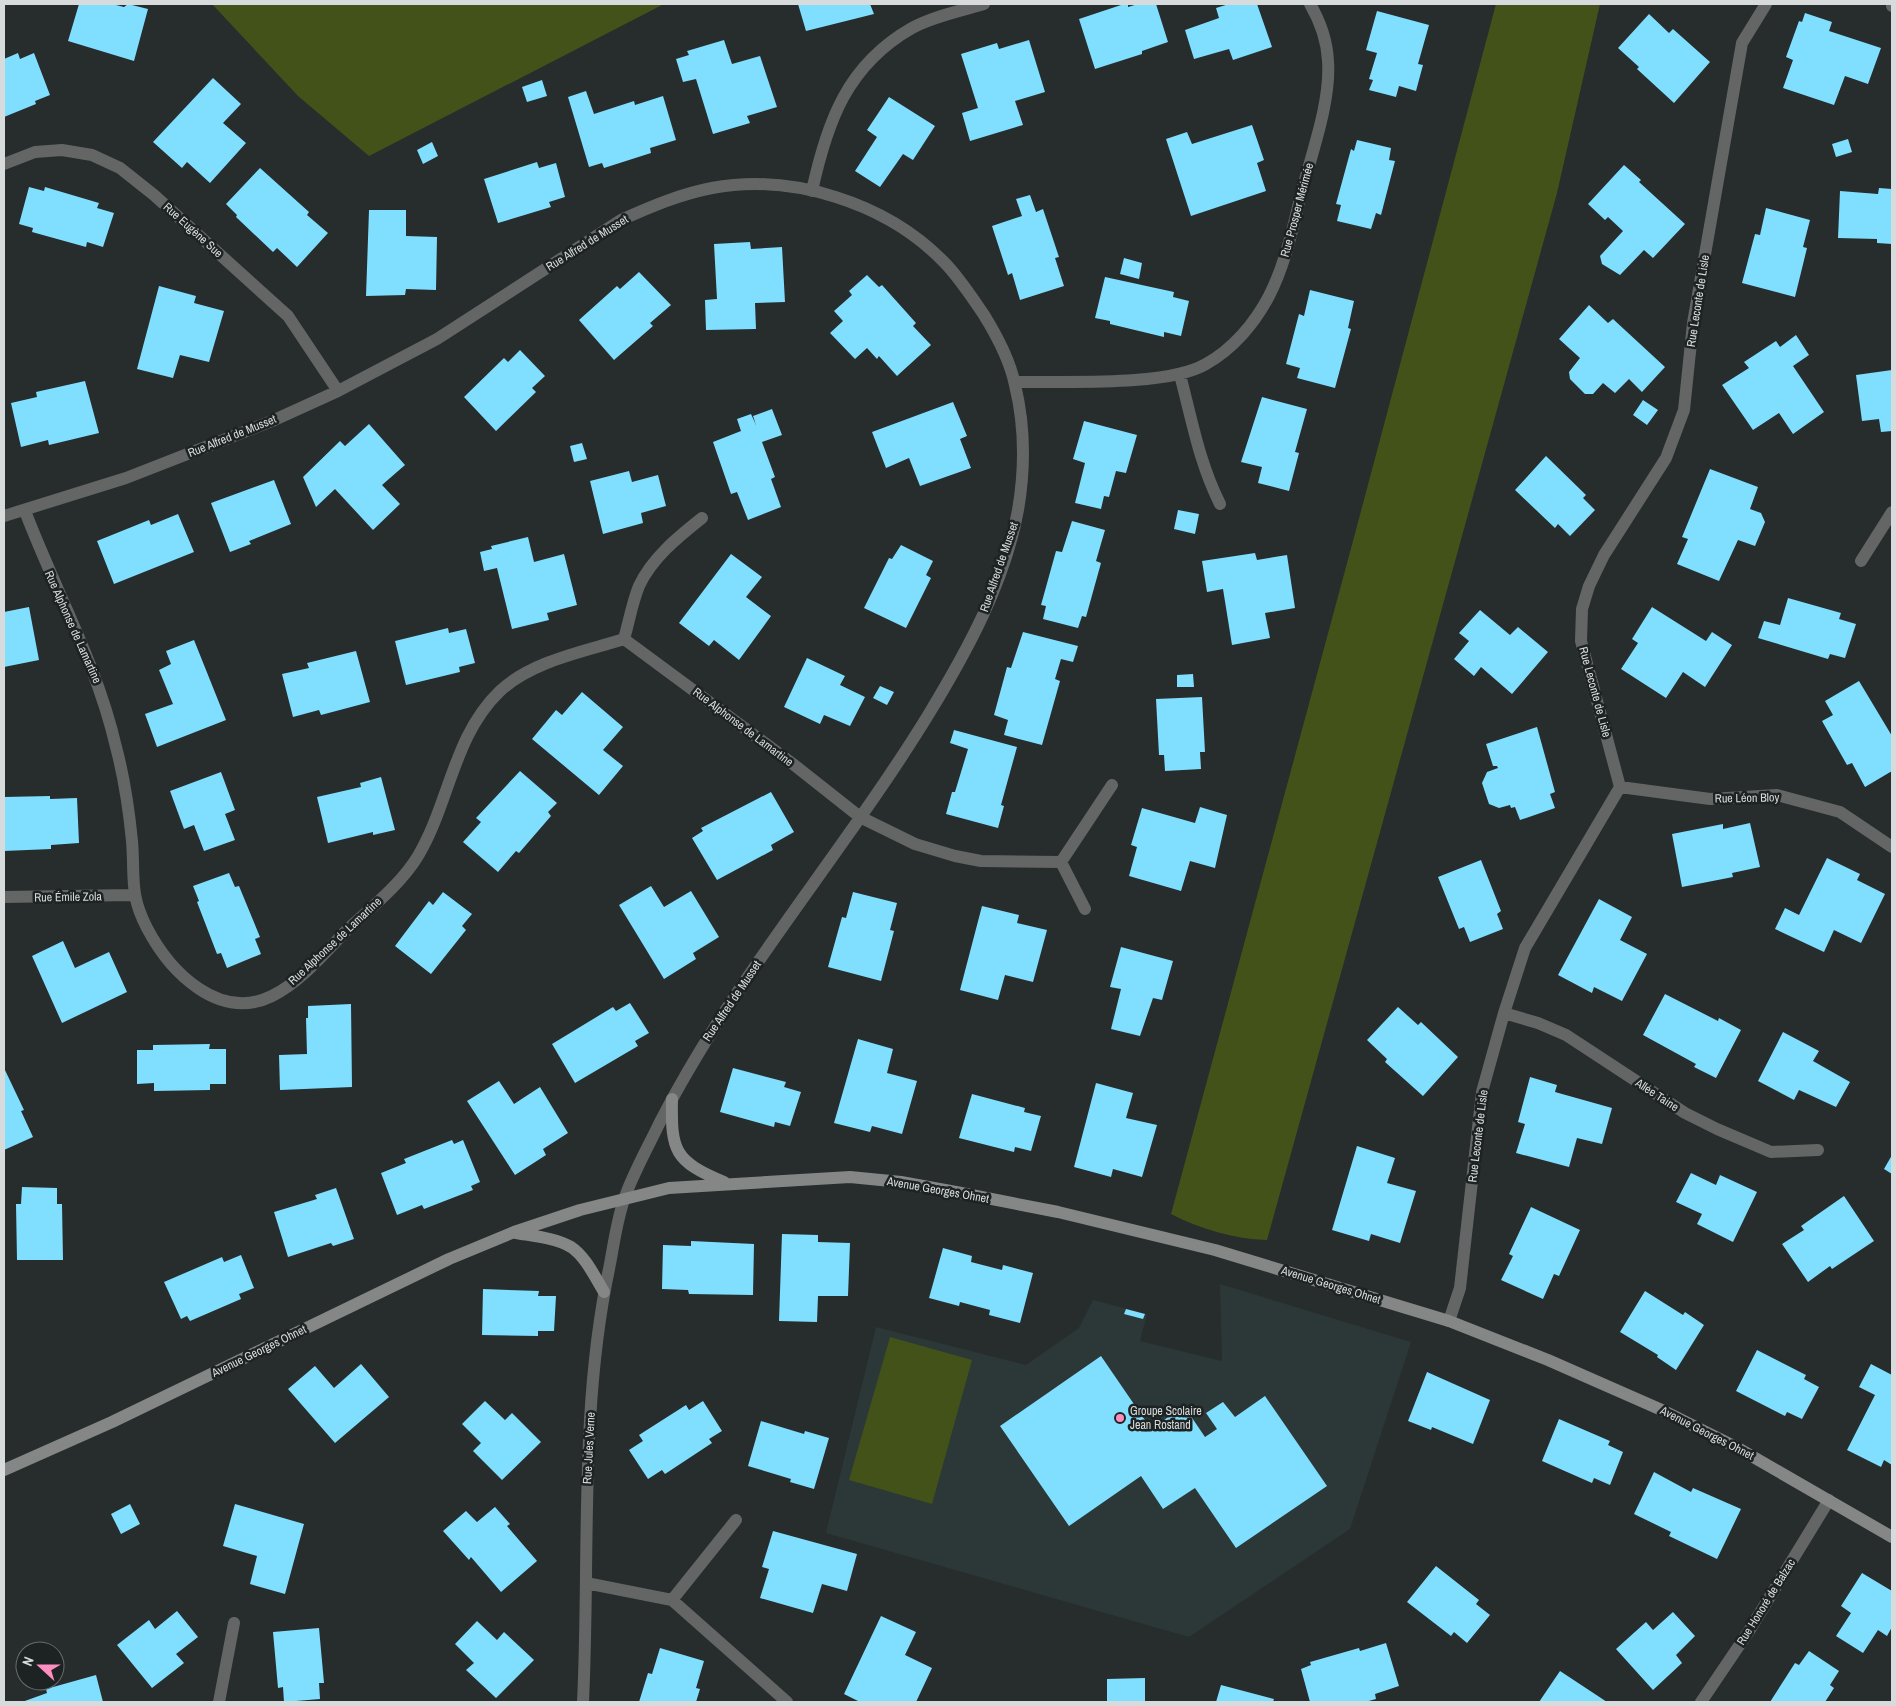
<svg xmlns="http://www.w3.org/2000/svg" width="1896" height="1706" viewBox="0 0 1896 1706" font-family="'Archivo Narrow',sans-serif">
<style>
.built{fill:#2c3837}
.green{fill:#435219}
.building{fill:#80dfff}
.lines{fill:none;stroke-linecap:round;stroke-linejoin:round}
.street{stroke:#646665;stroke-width:12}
.secondary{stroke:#848785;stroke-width:12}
.poi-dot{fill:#fd8ebf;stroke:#1d2322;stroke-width:2}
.labels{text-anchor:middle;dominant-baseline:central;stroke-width:5;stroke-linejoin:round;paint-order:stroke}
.street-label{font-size:12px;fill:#d7dbdb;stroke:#1d2322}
.poi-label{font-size:12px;fill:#d7dbdb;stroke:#1d2322;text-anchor:start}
</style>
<rect width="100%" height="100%" fill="#272c2c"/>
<path class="built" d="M1220,1284l191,58 -61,187 -161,108 -363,-104 50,-206 150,38 53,-37 14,-28 54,14 -7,27 82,20z"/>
<path class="green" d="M212,4h452l-295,152 -71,-60z
M1496,4h104l-43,189 -290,1047c-33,-1 -67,-11 -96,-26l182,-673z
M890,1337l82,23 -40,144 -83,-24z"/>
<path class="building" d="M79,4h33l12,3 4,-3 20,5 -14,52 -66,-20z
M798,4h72l4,10 -68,17z
M1124,4h4v3l10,-3h18l12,38 -26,9v3l-47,15 -16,-50z
M1229,4h28l15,43 -39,13 -4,-11 -35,10 -9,-29 34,-12 -3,-10z
M1377,11l52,14 -11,39 5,1 -7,26 -17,-5 -3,11 -27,-7 4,-10 -4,-1 8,-26 -11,-3z
M1805,13l27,9 -3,9 52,17 -13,36 -23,-8 -11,29 -51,-17 10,-28 -7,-3 13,-36 3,1z
M1649,14l20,19 4,-4 37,33 -36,41 -37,-34 2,-2 -21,-19z
M724,40l8,24 28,-8 17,51 -30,9 3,7 -37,11 -17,-55 -13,3 -7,-23 13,-4 -2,-4z
M1029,40l16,52 -30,9 8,24 -53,16 -8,-28 16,-5 -17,-54 36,-11 2,6z
M18,53l2,6 14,-6 16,42 -15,6 1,3 -32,13v-58z
M213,78l28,26 -18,19 23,20 -36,40 -23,-21 -5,6 -29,-26z
M542,80l5,16 -20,6 -5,-15z
M586,91l8,23 40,-13 1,4 28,-9 13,44 -26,8 1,5 -47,15 -2,-5 -13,4 -21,-70z
M889,97l46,29 -22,34 -10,-6 -23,33 -25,-16 22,-34 -10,-7z
M1252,125l12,35 -7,3 9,28 -75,25 -25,-77 21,-7 5,12z
M1848,139l4,13 -16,5 -4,-13z
M1357,140l34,8 -2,12 6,1 -14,54 -5,-2 -5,16 -34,-8 4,-16 -5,-1 15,-55 3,2z
M432,142l6,14 -15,8 -6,-14z
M537,162l2,6 17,-5 9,34 -16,5 2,5 -53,16 -14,-44z
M1624,165l17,15 -2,2 46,42 -32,34 -9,-8 -24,25 -18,-11 -2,-8 23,-25 -15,-14 -3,3 -17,-16z
M260,168l49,44 -2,3 21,18 -31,34 -20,-19 -4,4 -37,-35 1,-2 -11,-11z
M29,187l15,4 1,-4 54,16 -2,5 17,5 -11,34 -16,-5 -1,5 -54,-15 1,-4 -14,-4z
M1879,188l13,1v55l-15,-1v-4l-39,-1 2,-47 38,3z
M1030,195l6,17 7,-3 16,48 -4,1 9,28 -44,14 -8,-27 -4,2 -16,-49 30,-10 -6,-17z
M1766,208l44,12 -7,27 4,1 -12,49 -53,-14 13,-49 5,1z
M369,210h37v26l31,1 -1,53 -30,-1 -1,6 -39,1z
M750,242l1,7 31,-2 3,55 -30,1 1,26 -50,1 -1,-30 12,-1 -3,-55z
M1124,258l18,5 -3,16 -19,-5z
M639,272l32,33 -21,18 3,3 -39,34 -35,-40 38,-34 3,3z
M867,275l12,12 3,-2 34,38 -3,3 18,19 -34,31 -18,-20 -2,3 -10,-11 -12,11 -25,-26 13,-12 -9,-10 18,-16 -3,-4z
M1105,277l69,15 -1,5 16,4 -8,35 -17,-4v5l-54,-13v-3l-15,-3z
M159,286l37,10 -2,7 30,8 -15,51 -29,-7 -7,23 -36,-9z
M1310,290l44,11 -6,27 3,1 -16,59 -38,-10 3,-10 -14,-4 13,-50 5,2z
M1589,305l19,18 5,-4 52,48 -23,25 -13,-13 -14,14 -12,-10 -10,11h-8l-15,-15 -1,-7 11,-14 -21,-19z
M1796,335l13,20 -16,11 31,46 -31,22 -14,-21 -26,17 -31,-45 27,-17 -5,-6 32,-21 4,6z
M520,350l25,26 -13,12 4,4 -40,39 -32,-34 40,-39 4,4z
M1892,370v61l-11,1 -2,-13 -17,2 -6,-46z
M85,381l14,52 -50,12 -1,-5 -27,7 -10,-44 26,-6 -1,-5z
M1262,397l45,12 -12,43 4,1 -10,38 -31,-8 4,-16 -21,-5z
M1643,400l15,10 -11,15 -14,-10z
M953,402l14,34 -7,3 11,29 -51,18 -11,-28 -23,10 -14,-36z
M772,409l10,26 -20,7 13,35 -4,2 10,28 -33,13 -11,-28 -6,2 -18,-52 28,-11 -4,-12 14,-5 5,11 -3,-9z
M1084,421l53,14 -11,38 -10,-2 -7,26 -5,-1 -3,13 -26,-6 10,-40 -12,-4z
M369,424l36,41 -23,20 18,19 -27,26 -38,-41 -19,18 -13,-30 37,-36 5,5z
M582,443l5,16 -13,3 -4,-16z
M1546,456l40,39 -3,3 12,12 -25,26 -12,-12 -3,4 -40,-38z
M1710,469l48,18 -8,22 11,4 4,9 -10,24 -17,-6 -19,41 -42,-17 11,-25 -6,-2z
M629,471l3,11 26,-7 8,31 -25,7 2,10 -40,11 -13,-53z
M274,480l17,44 -42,17 2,3 -21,8 -19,-49z
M1178,510l21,4 -4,20 -21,-5z
M178,514l16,38 -80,32 -17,-43 52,-21 2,5z
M1072,521l33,9 -9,31 5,2 -15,54 -4,-1 -4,12 -35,-9 3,-13 -5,-1 15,-54 6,1z
M528,537l6,25 30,-8 13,51 -30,8 2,7 -37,9 -15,-61 -13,3 -4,-19 12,-3 -1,-3z
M901,545l32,16 -7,14 5,3 -25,50 -42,-20 25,-50 3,1z
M1255,553l2,7 30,-5 8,53 -30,5 5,25 -38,7 -9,-56 -16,3 -5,-31z
M731,554l31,23 -16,20 25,19 -32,44 -25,-20 -5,6 -30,-23z
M1788,598l53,15 -2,6 17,5 -11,34 -15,-4 -2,5 -70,-21 6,-17 16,4z
M29,607l10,53 -35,7v-55z
M1652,607l54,34 6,-9 20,13 -27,42 -22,-15 -17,26 -45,-29 17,-26 -6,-4z
M1480,610l30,25 8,-8 30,25 -36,42 -31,-27 -7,9 -20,-17 15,-18 -10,-8z
M448,628l1,5 17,-4 9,34 -16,4 1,5 -54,13 -11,-44z
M1023,632l55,14 -5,16 -12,-3 -6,20 5,2 -18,64 -38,-10 4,-15 -14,-5 13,-48 4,1z
M194,640l32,80 -69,27 -12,-33 28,-10 -14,-34 12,-6 -5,-13z
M356,651l14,51 -49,13 -2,-5 -26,7 -11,-43 27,-6 -2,-5z
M807,658l38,18 -5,9 25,12 -15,29 -26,-11 -4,9 -36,-17z
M1193,674l1,13h-17v-12z
M1859,681l33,55v35l-27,16 -13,-24 -5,2 -25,-44 11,-6 -8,-14z
M880,686l14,6 -7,13 -14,-7z
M582,692l41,35 -20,23 20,16 -24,29 -67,-56 24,-29 6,5z
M1202,697l3,55h-5l1,17 -36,2 -1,-16h-5l-3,-56z
M1537,727l18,65 -5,2 5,14 -35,12 -5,-13 -4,1 -1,-3 -11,3 -10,-4 -7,-21 5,-11 11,-4 -1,-2h-4l-7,-22z
M954,730l63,17 -16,58 3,1 -6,22 -52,-14 6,-22h3l13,-43 -18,-6z
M520,771l37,32 -9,9 3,4 -32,37 -3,-2 -18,21 -35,-30 18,-20 -5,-4z
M221,772l14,38 -10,4 10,26 -31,11 -10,-26 -10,4 -14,-38z
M381,777l14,53 -22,5v-3l-45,11 -11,-46 44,-10 -1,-4z
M771,792l23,40 -23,13 2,5 -56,30 -25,-42 11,-7 -2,-3z
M50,796v3l27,-1 2,45 -28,2v4l-47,2v-54z
M1200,807l27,8 -12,53 -25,-7 -9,30 -52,-15 8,-29 -6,-2 11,-37 53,15z
M1750,823l10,44 -28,6 1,4 -51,10 -10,-53 51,-10v5z
M1827,858l33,16 -3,6 28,14 -24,49 -27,-13 -10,22 -49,-23 10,-21 14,7z
M1481,860l20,51 -4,3 6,15 -33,13 -6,-15 -5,2 -21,-52z
M229,873l6,14 4,-1 21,51 -5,2 6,15 -34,14 -6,-15 -4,1 -20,-52 2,-1 -6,-15z
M651,886l13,21 27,-16 28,46 -26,16 3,6 -32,20 -45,-74z
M443,892l29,22 -10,12 4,4 -35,44 -36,-28 34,-45 4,4z
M853,892l44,11 -7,27 4,1 -13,50 -53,-14 14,-50 4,1z
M1599,899l33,18 -12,23 27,14 -25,47 -28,-14 -2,6 -34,-18z
M982,906l37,9 -2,8 30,7 -14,52 -28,-7 -7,25 -38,-10z
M63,941l12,27 34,-16 18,40 -65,31 -30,-67z
M1121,947l52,14 -11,39 -9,-2 -13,38 -29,-7 10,-40 -11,-2z
M1665,994l53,27 1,-3 22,12 -25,48 -22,-11 2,-3 -53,-29z
M630,1003l19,30 -14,8 3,5 -63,37 -23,-39 61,-37 3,4z
M351,1004l1,83 -72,3 -1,-35 28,-1 -1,-36h2v-12z
M1398,1007l20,18 3,-3 37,35 -35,39 -38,-34 2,-3 -20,-19z
M1783,1032l36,19 -6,10 37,21 -14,25 -37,-17 -5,10 -36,-19z
M858,1039l35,10 -6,24 30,8 -15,53 -30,-8 -2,6 -36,-9z
M210,1044l-1,5h17v35h-16v6l-56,1v-8l-17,1v-34h16v-5z
M4,1068l20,42 -3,1 12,26 -29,13z
M733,1068l53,14 -2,5 17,5 -11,34 -15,-4 -1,5 -54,-15z
M1530,1077l27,8 -2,7 57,16 -10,36 -25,-6 -8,29 -53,-14 9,-29 -7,-2z
M499,1081l15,23 26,-17 28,46 -25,16 3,6 -31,20 -48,-74z
M1096,1083l37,10 -7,25 31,7 -15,52 -29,-8 -2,8 -37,-10z
M972,1094l53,14 -1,4 17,4 -10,35 -16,-4 -1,5 -55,-14z
M452,1140l2,4 9,-4 17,42 -9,4 2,4 -49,19 -2,-4 -25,10 -16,-42 25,-10 -2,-4z
M1357,1146l38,12 -8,25 29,8 -16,52 -29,-9 -2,7 -37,-11z
M1892,1155v19l-8,-5z
M1691,1173l25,12 4,-10 37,17 -24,50 -36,-18 5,-10 -26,-12z
M22,1187l35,1v16h5l1,56h-46l-1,-56h5z
M336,1188l18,51 -21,7 -2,-3 -43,14 -14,-45 43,-13 -2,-4z
M1844,1196l30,45 -42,28 -2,-3 -22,16 -26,-38 22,-14 -3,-4z
M1531,1207l49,23 -21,46 -5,-2 -11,25 -42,-19 12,-24 -4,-2z
M782,1234l36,1v7l32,1 -2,53h-30l-1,26 -38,-1z
M691,1241l63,3 -1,51 -64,-1 -1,-4 -26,-1 1,-44 28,1z
M943,1248l29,8 -1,6 31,8 1,-5 30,8 -13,50 -31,-8 1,-5 -30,-8 -1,4 -30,-8z
M241,1255l13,33 -15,6 2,5 -51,22 -3,-5 -6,3 -17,-37 58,-25 2,5z
M483,1289l56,2 -1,5h18l-2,35h-16v5l-56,-1z
M1645,1291l38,24 2,-3 19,13 -28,45 -19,-13 1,-2 -38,-23z
M1126,1309l19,5 -2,5 -19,-5z
M1757,1350l49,25 -2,4 15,8 -17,32 -15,-7 -2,4 -49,-25z
M1101,1356l50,73 33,-23 21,31 12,-8 -11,-16 17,-11 12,15 30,-21 62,90 -91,62 -41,-60 -32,21 -22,-33 -72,50 -69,-100z
M361,1364l28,33 -54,46 -47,-54 27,-23 19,22z
M1871,1364l21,11v90l-8,-5 -3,7 -34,-17 28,-55 -16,-8z
M1427,1372l63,28 -17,44 -41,-17 -1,3 -23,-9z
M485,1401l20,19 7,-7 29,29 -39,38 -29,-29 8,-8 -19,-19z
M703,1401l19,30 -13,8 3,4 -47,31 -3,-4 -14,9 -19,-29 14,-9 -4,-6 47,-30 3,5z
M1559,1419l51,22 -2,4 15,7 -13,33 -16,-7 -2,5 -50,-22z
M761,1421l43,13 1,-3 24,7 -15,51 -24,-7 1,-3 -43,-13z
M1654,1472l37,20 2,-4 48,21 -24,50 -48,-23 2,-4 -37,-18z
M130,1504l10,20 -19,10 -10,-20z
M235,1504l69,20 -19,70 -35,-10 7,-28 -34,-10z
M495,1507l15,17 -3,2 30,35 -36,31 -30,-35 -2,3 -26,-29 23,-20 11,11z
M773,1531l84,23 -10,37 -25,-7 -9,29 -53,-15 9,-29 -7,-2z
M1436,1566l43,34 -3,4 14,11 -23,28 -13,-11 -3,4 -44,-34z
M1862,1573l30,18v36l-5,9 -9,-6 -15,23 -27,-17 15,-23 -10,-7z
M177,1611l21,26 -22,17 8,9 -32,25 -35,-43 32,-25 6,9z
M1673,1612l22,24 -19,19 6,8 -29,27 -37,-41 30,-27 7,8z
M881,1616l35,16 -11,23 27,13 -16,34h-56l-16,-8z
M477,1621l20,19 7,-8 30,28 -38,38 -30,-28 8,-7 -19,-19z
M319,1628l5,55h-5l1,16 -36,3 -1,-15 -5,1 -5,-56z
M1386,1643l13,43 -24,8 1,5 -11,3h-55l-9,-33 10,-4 -1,-3 49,-14 1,3z
M660,1648l44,13 -8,27 4,1 -4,13h-57l9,-29 4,1z
M1809,1651l30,20 -9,14 4,3 -9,14h-55l25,-39 4,2z
M1560,1671l47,31h-68z
M96,1675l7,27h-81l25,-9 -1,-4z
M1145,1678v24h-38v-23z
M1221,1685l53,14 -1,3h-57z"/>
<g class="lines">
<path class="street" d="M1892,4v2
M4,164l31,-12 27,-2 30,5 28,13 34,27 134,121 50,75
M812,191c15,-69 35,-126 100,-163 22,-12 49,-17 72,-24
M1180,375c12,45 19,87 40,129
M1015,382c48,-1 152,5 191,-18 27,-15 49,-41 63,-68 17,-33 24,-70 33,-105 10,-39 29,-90 26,-130 -1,-20 -8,-40 -18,-57
M25,511c30,79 72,153 91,236 8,30 13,63 16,94 3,36 -3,53 15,87 23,44 72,94 125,68 30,-15 53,-44 76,-67 24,-22 53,-45 70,-73 32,-54 35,-120 82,-165 32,-30 83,-39 124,-52 5,-17 8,-36 15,-53 13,-28 39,-49 63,-68
M4,516l122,-38 146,-57 66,-30 99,-52 184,-119c29,-13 59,-26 91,-32 80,-15 174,15 231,73 16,16 28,35 41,54 13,21 26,45 31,70 10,41 10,84 3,125 -13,72 -51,141 -88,202 -86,141 -196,265 -271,412 -11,23 -24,46 -33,70 -9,23 -12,50 -17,75 -30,142 -19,289 -26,433
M1861,561l31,-49
M624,639l169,125 67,53 55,27 40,12 26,5 80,1
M1620,787l90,12 67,-4 63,17 52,35
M4,897l129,-2
M1085,909l-24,-47 51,-77
M1504,1013l34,10 28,12 119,78 32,16 54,23 47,-2
M1449,1321l11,-33 22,-196 22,-79 21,-65 95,-161 -39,-146 1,-32 7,-23 15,-31 62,-97 18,-48 9,-87 49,-280 24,-39
M586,1583l86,17 115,102
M672,1600l64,-80
M219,1702l15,-79
M1701,1702l48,-71 80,-131"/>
<path class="secondary" d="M672,1099c-1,52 2,62 52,83
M516,1233c17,3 40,5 55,14 14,9 24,30 33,45
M4,1470l108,-48 337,-163 65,-27 66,-22 89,-22 181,-11 51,5 55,10 102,20 157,38 234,71 99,39 116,51 72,36 156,90"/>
</g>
<circle class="poi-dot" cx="1120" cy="1418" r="5"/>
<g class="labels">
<g class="street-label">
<text transform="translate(1297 210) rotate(-75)">Rue Prosper Mérimée</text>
<text transform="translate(193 230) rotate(42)">Rue Eugène Sue</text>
<text transform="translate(587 243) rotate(-32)">Rue Alfred de Musset</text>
<text transform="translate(1698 301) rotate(-81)">Rue Leconte de Lisle</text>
<text transform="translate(232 436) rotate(-22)">Rue Alfred de Musset</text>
<text transform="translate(999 567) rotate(-71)">Rue Alfred de Musset</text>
<text transform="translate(73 627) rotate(66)">Rue Alphonse de Lamartine</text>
<text transform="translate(1595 692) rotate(75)">Rue Leconte de Lisle</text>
<text transform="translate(743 727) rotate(37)">Rue Alphonse de Lamartine</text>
<text transform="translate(1747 798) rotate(-1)">Rue Léon Bloy</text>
<text transform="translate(68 897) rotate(-1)">Rue Émile Zola</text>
<text transform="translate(335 941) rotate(-43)">Rue Alphonse de Lamartine</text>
<text transform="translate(732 1001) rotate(-56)">Rue Alfred de Musset</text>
<text transform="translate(1657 1095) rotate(33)">Allée Taine</text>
<text transform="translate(1478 1136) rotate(-83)">Rue Leconte de Lisle</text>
<text transform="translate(938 1190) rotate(10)">Avenue Georges Ohnet</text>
<text transform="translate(1331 1285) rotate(17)">Avenue Georges Ohnet</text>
<text transform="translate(259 1351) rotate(-26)">Avenue Georges Ohnet</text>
<text transform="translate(1707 1433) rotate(27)">Avenue Georges Ohnet</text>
<text transform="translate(589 1448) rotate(-87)">Rue Jules Verne</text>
<text transform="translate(1766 1602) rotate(-58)">Rue Honoré de Balzac</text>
</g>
<g class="poi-label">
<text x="1130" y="1411">Groupe Scolaire<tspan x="1130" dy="14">Jean Rostand</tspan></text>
</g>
</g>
<rect width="1896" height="1706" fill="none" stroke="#d7dbdb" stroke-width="10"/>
<g transform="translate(40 1666) rotate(291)"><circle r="24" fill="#1d2322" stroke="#676d6c"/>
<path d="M0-4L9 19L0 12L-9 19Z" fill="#fd8ebf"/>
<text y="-8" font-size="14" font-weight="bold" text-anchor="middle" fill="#d7dbdb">N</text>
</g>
</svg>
